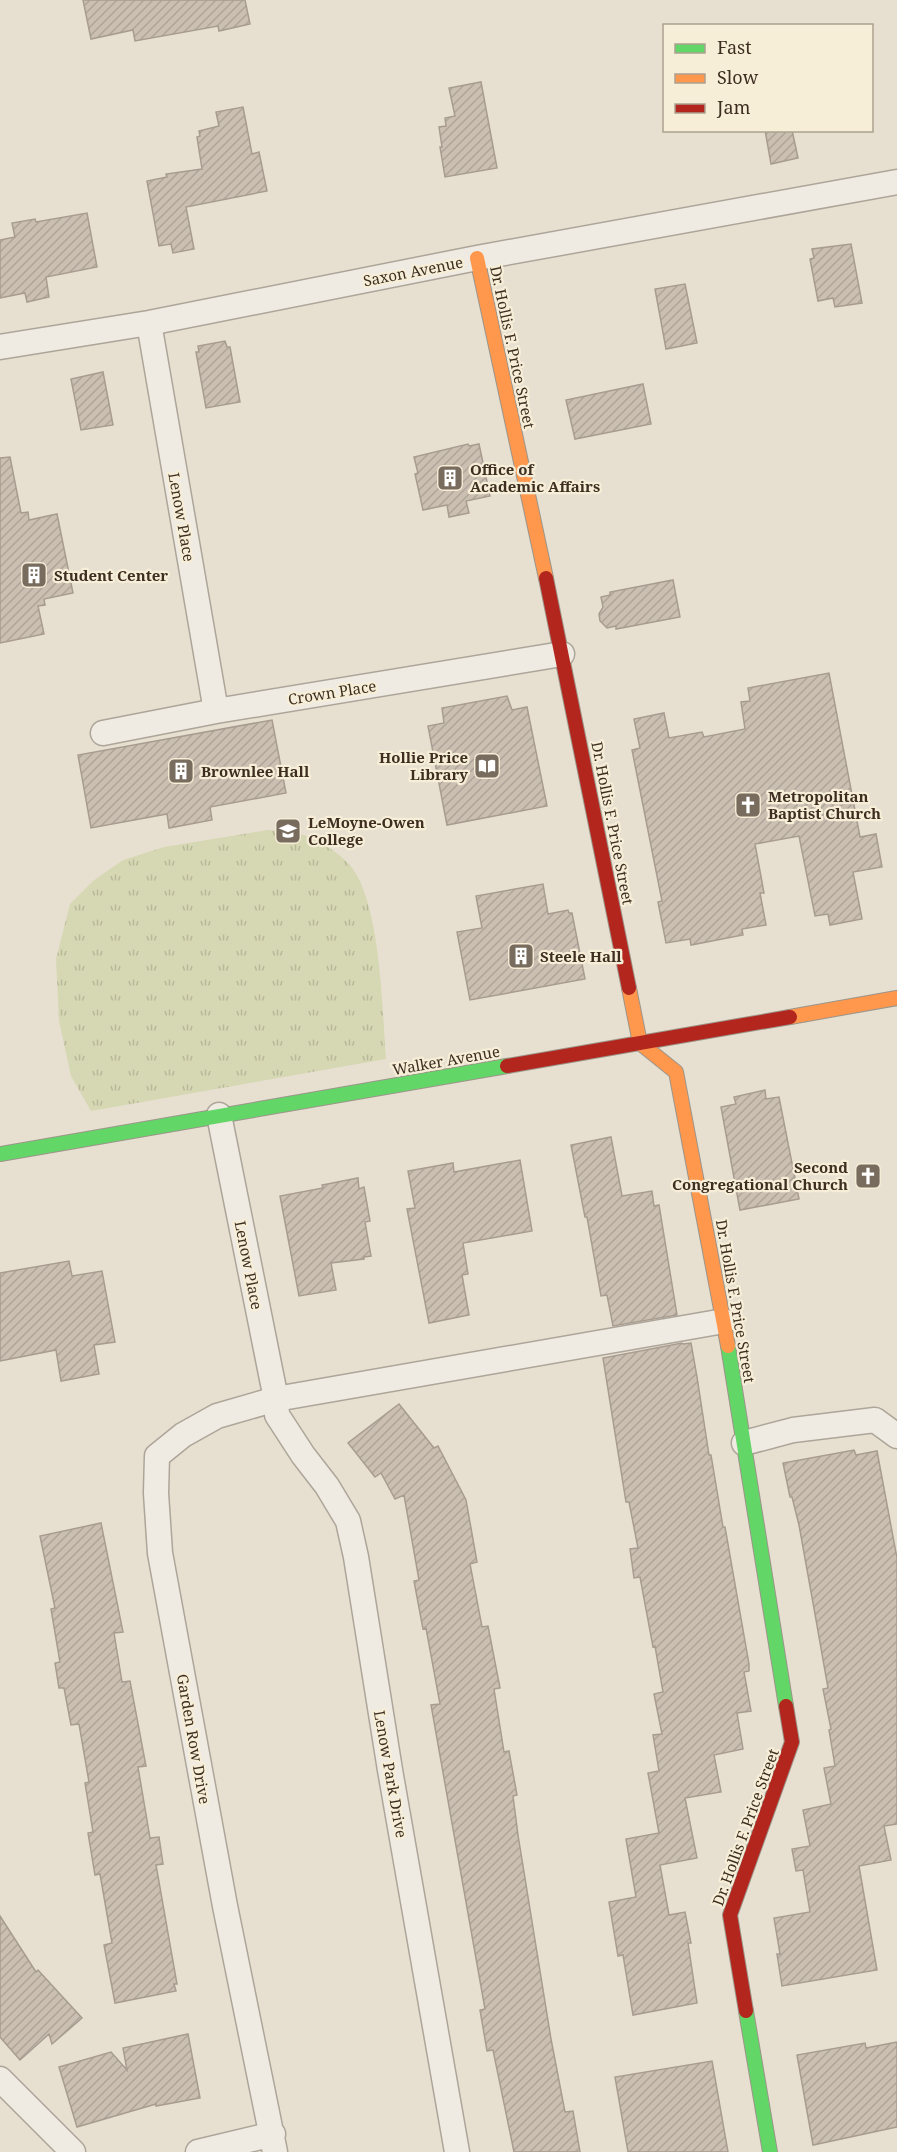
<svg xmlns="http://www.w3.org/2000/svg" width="897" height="2152" viewBox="0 0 897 2152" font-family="'Noto Serif',serif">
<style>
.grass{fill:url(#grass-tufts)}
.building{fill:url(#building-hatch);stroke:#a89c90;stroke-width:1.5}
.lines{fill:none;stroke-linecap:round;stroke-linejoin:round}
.street-casing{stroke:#ada599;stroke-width:27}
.fast-casing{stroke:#9c958a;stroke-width:16}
.slow-casing{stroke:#9c958a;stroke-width:16}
.jam-casing{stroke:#9c958a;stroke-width:16}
.street{stroke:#efebe3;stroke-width:24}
.fast{stroke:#63d668;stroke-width:14}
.slow{stroke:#ff974d;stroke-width:14}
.jam{stroke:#b3261e;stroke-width:14}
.labels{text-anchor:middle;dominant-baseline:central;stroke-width:4.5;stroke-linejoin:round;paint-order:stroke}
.street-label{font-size:15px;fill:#3d2e20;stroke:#f7eed8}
.poi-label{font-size:15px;font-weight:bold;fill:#3d2e20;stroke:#f7eed8;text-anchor:start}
</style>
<defs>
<pattern id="grass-tufts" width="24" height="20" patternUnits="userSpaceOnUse" patternTransform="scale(1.5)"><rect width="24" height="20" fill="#d6d7b3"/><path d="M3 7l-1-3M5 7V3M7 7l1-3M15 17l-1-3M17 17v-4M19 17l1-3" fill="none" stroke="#b9b99a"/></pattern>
<pattern id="building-hatch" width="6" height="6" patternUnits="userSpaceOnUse" patternTransform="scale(1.5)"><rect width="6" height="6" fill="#cbbfb2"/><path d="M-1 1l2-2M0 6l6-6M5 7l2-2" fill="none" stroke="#afa499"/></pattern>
</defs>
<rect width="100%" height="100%" fill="#e7e0d1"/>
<path class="grass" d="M268,830c10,1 22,1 32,4 18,5 42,20 53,35 28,41 29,139 33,190l-295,52 -20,-35 -12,-55 -3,-62 14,-55 23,-23 30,-21 41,-13z"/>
<path class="building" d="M83,0h162l5,24 -31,7 -1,-5 -83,15 -2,-11 -42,9z
M481,82l16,86 -52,9 -5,-30h2l-3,-20 7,-1 -1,-8 10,-2 -6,-28z
M243,107l9,47 7,-2 8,39 -81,16 8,42 -21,4 -2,-9 -12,2 -12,-65 20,-4 -1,-3 36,-5 -5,-32 3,-1 -1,-5 20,-5 -3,-14z
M765,130h27l6,28 -27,6z
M87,213l10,54 -51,10 3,20 -22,5 -2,-9 -25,5v-58l15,-3 -3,-14 23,-4 1,3z
M851,244l11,59 -27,4 -2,-9 -15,3 -8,-42 4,-1 -2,-9z
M685,284l12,59 -31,6 -11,-60z
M225,341l2,6h3l10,55 -34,6 -10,-56h3l-1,-6z
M103,372l10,53 -32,5 -10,-51z
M643,384l8,40 -76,15 -9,-39z
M468,444l1,2 10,-2 11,52 -24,5 3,12 -20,4 -2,-12 -24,5 -8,-36 3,-1 -4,-16z
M10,457l11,56 7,-1 1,8 28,-6 16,79 -29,6 1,6 -7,1 6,28 -44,9v-185z
M673,580l7,37 -64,12v-3l-9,2 -7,-7 -1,-7 4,-7 -2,-10 9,-2v-3z
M829,673l31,164 16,-3 6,33 -29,5 9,47 -32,6 -2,-11 -13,2 -16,-80 -44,8 9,49h-4l6,32 -24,4 1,6 -52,10 -1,-6 -24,4 -8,-41 4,-1 -30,-151 8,-2 -6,-29 30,-6 5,25 33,-6 2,5 41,-8 -4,-27 9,-1 -2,-13z
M507,696l5,14 15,-3 20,99 -100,19 -19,-99 16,-3 -2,-15z
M272,720l14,73 -76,14 2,13 -43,8 -2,-14 -76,14 -13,-73z
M543,884l5,30 20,-4 1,3h3l13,66 -115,21 -13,-68 25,-4 -6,-32z
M765,1090l1,9 13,-2 20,102 -59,11 -19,-103 15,-3 -2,-7z
M611,1137l11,59 30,-5 2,15 5,-1 18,110 -64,11 -6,-31 -6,1 -14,-79h-2l-14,-72z
M520,1160l12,71 -69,12 5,31 -6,1 7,40 -40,8 -22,-114 8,-1 -7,-37 45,-8 1,9z
M358,1178l1,11 5,-2 6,34 -5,1 6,34 -7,1v2l-33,4 5,27 -37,6 -19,-100 43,-8 -1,-3z
M69,1261l3,15 30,-5 13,71 -21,3 5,29 -38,7 -5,-31 -56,11v-88z
M682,1343l1,1 8,-1 6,34 12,78h2l12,72h2l24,137v7l-5,1 7,39 -14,2 6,36 -29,6 7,37 -36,6 12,60 -37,7 9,50 16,-3 6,31h-3l9,60 -64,12 -10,-60 -5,1 -9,-54 27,-5 -10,-58 33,-6 -11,-60 11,-2 -6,-36 9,-1 -8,-40 9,-2 -8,-46 -2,1 -13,-70 -6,1 -4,-29 8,-1 -9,-46h-3l-23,-144z
M399,1404l35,44 4,-2 28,54 11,62 -7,2 12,63 6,-1 12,62 -6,1 10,63 5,-1 8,44 -4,1 5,39 33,204 14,73 8,-1 7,41h-66l-21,-102 -6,1 -7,-41 5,-1 -54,-304 9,-1 -14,-76 -3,1 -9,-48 5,-1 -15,-85 -9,4 -14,-26 -6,4 -27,-34z
M854,1450l2,5 21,-4 20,107v266l-13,2 7,34 -32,6 18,104 -95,16 -5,-32h3l-6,-36 36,-6 -7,-42 -7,1 -4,-22 18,-3 -7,-36 28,-6 -7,-36 11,-2 -6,-36 2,-1 -8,-40 5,-1 -13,-74 -16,-89 -7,-28h-2l-7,-34z
M101,1523l22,109 -9,1 8,49 8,-1 16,85 -8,1 12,71 9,-1 4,27 -7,1 21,119h-3l2,7 -61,12 -11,-58 8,-2 -12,-69 -5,1 -7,-42 5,-1 -8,-49 4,-1 -10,-58 -8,1 -7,-37h-5l-4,-25 5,-1 -9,-53 4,-1 -15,-72z
M0,1916l36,56 2,-2 44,48 -30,26 -3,-10 -29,26 -20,-23z
M188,2034l12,64 -44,8v-2l-79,23 -18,-60 52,-15 16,18 -4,-22z
M897,2042v85l-84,18 -16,-90 68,-12 1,5z
M712,2061l16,91h-100l-13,-75z"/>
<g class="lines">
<defs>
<path id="street" d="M149,323l67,388
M0,347l149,-24 328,-65 420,-76
M103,733l113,-22 346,-57
M219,1115l57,284 1,16 26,40 24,31 21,35 8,36 34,213 67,382
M744,1443l49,-13 82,-10 22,16
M0,2079l73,73
M198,2152l75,-18
M275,2152l-50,-246 -65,-353 -4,-60 1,-37 26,-21 34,-19 59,-17 448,-78"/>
<path id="fast" d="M0,1154l507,-88
M728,1346l58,360
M746,2011l24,141"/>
<path id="slow" d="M477,258l69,320
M629,988l11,55 36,29 52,274
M790,1017l107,-19"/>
<path id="jam" d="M546,578l83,410
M507,1066l283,-49
M746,2011l-16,-96 62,-173 -6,-36"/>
</defs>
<use href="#street" class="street-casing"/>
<use href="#fast" class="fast-casing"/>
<use href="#slow" class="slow-casing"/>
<use href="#jam" class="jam-casing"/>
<use href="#street" class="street"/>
<use href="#fast" class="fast"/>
<use href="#slow" class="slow"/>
<use href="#jam" class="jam"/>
</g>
<defs>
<symbol id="building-square" viewBox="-11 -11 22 22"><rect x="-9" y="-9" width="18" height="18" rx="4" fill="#786c5e" stroke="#f7eed8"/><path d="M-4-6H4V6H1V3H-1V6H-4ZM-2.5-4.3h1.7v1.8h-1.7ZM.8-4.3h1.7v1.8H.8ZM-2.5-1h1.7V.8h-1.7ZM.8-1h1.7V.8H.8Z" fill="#fff"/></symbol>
<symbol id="library-square" viewBox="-11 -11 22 22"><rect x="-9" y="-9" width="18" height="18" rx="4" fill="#786c5e" stroke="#f7eed8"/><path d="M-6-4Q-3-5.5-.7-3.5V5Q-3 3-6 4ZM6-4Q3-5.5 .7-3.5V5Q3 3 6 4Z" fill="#fff"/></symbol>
<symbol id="church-square" viewBox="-11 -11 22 22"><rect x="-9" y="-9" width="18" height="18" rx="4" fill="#786c5e" stroke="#f7eed8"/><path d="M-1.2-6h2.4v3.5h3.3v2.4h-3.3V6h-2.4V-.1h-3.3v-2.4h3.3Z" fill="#fff"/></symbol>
<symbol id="university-square" viewBox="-11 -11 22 22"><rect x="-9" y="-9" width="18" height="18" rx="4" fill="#786c5e" stroke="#f7eed8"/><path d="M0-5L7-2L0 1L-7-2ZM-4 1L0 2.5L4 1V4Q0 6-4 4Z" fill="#fff"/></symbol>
</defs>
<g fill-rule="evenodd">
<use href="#building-square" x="435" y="463" width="30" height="30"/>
<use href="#building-square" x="19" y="560" width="30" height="30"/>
<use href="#library-square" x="472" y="751" width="30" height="30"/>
<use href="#building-square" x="166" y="756" width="30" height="30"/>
<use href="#church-square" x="733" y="790" width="30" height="30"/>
<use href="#university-square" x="273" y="816" width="30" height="30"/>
<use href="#building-square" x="506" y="941" width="30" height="30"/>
<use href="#church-square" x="853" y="1161" width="30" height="30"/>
</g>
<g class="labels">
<g class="street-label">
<text transform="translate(413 271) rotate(-11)">Saxon Avenue</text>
<text transform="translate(513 347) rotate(78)">Dr. Hollis F. Price Street</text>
<text transform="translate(182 517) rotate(80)">Lenow Place</text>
<text transform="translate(332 692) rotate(-9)">Crown Place</text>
<text transform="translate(613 823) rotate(79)">Dr. Hollis F. Price Street</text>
<text transform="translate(446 1060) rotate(-10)">Walker Avenue</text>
<text transform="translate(249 1265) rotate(79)">Lenow Place</text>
<text transform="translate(736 1301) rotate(80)">Dr. Hollis F. Price Street</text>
<text transform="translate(194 1739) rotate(80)">Garden Row Drive</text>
<text transform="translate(391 1774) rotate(80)">Lenow Park Drive</text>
<text transform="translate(745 1827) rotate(-70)">Dr. Hollis F. Price Street</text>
</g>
<g class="poi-label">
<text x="470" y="469">Office of<tspan x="470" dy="17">Academic Affairs</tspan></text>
<text x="54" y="575">Student Center</text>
<text x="468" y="757" text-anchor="end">Hollie Price<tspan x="468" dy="17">Library</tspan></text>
<text x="201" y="771">Brownlee Hall</text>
<text x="768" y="796">Metropolitan<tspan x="768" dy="17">Baptist Church</tspan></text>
<text x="308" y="822">LeMoyne-Owen<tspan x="308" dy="17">College</tspan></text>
<text x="540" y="956">Steele Hall</text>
<text x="848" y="1167" text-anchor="end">Second<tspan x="848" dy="17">Congregational Church</tspan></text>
</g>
</g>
<rect x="663" y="24" width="210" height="108" fill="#f7eed8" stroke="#ada18e" stroke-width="1.5"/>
<rect x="675" y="44" width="30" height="9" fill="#63d668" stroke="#ada18e" stroke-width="1.5"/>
<text x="717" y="54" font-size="18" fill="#3d2e20">Fast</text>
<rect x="675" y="74" width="30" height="9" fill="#ff974d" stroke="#ada18e" stroke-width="1.5"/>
<text x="717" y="84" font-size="18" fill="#3d2e20">Slow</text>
<rect x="675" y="104" width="30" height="9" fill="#b3261e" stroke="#ada18e" stroke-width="1.5"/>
<text x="717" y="114" font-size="18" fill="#3d2e20">Jam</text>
</svg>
